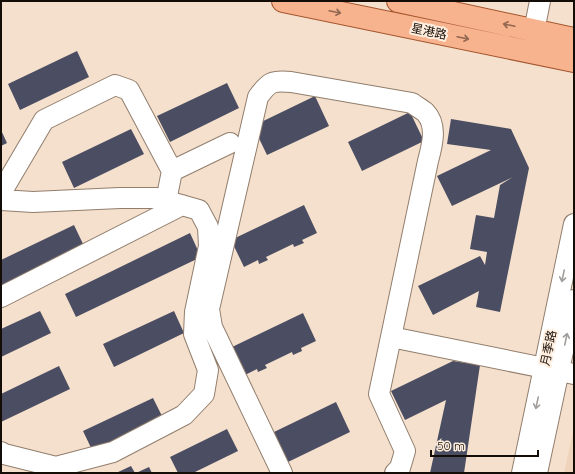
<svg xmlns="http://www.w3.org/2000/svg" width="575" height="474" viewBox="0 0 575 474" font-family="Quicksand,'Noto Sans SC',sans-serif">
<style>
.built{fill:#efd4bb}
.building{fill:#4b4e62}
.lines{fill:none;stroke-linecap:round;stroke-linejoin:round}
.minor-casing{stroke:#917e6d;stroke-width:22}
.major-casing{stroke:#a4562d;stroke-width:24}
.minor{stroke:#fff;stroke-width:20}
.major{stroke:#f7b28e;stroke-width:22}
.oneway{stroke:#916851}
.oneway2{stroke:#a19e9c}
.labels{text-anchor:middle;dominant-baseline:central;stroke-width:4;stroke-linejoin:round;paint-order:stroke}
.street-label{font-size:12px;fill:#140d07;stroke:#ffeede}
</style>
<rect width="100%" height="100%" fill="#f5e0cd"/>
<path class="built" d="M574,427v46h-10z"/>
<path class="building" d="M77,51l12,26 -69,33 -12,-26z
M227,83l12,25 -69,34 -13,-26z
M315,96l14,30 -62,29 -14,-29z
M410,112l14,29 -62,30 -14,-29z
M451,119l60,10 18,39 -29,144 -24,-5 3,-16 -46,24 -15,-29 62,-30 5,9 2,-13 -17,-3 6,-34 18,3 6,-33 13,-8 -61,29 -15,-30 54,-26 -44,-6z
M131,129l13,25 -70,34 -12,-26z
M1,130l6,13 -6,3z
M304,205l13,28 -15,7 2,3 -10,4 -1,-3 -27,13 2,3 -9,4 -1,-4 -14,7 -13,-27z
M74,225l10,21 -83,41v-27z
M190,233l11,24 -125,60 -11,-23z
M40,311l11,22 -50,24v-28z
M174,311l10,22 -70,34 -11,-23z
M303,313l13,28 -15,7 1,3 -9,4 -1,-3 -27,13 2,3 -9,4 -1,-3 -14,7 -13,-28z
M453,361l27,4 -16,108h-34l16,-73 -41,20 -14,-29z
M59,366l11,23 -69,33v-28z
M153,398l11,22 -70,34 -11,-23z
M336,402l14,30 -62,30 -14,-30z
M227,429l11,22 -45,22h-15l-8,-16z
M131,466l4,7h-19z
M149,467l3,6h-16z"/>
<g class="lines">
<defs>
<path id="minor" d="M534,31l6,-30
M172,171l58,-28
M1,193l43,-73 71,-35 14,5 43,81 -6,30
M1,200l32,2 87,-4h37l42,12 9,17 1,19 -14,66 -1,22 14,36 -4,24 -20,21 -71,37 -57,15 -52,-13 -3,-2
M1,297l181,-92
M391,337l183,37
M282,473l-70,-146 -3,-18 49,-212c11,-15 14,-17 33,-15l121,21c4,3 9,6 13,9 13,13 7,34 3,49l-49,233 26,57 -5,17 -5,5
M522,473l52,-249
M537,473l37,-173"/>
<path id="major" d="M283,1l291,60
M398,1l176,38"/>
</defs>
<use href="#minor" class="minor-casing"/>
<use href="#major" class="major-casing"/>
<use href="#minor" class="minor"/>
<use href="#major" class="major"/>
</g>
<defs><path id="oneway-shaft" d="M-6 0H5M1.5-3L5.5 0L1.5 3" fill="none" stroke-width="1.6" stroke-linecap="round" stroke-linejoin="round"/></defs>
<g class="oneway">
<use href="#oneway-shaft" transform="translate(335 12) rotate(12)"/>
<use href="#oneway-shaft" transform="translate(509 25) rotate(-168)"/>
<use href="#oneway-shaft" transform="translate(463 38) rotate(12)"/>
</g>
<g class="oneway2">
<use href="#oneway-shaft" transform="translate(563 276) rotate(102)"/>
<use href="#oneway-shaft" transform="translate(566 339) rotate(-78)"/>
<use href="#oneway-shaft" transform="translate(537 403) rotate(102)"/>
</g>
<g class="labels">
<g class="street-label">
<text transform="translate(429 31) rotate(12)">星港路</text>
<text transform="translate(548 348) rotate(-78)">月季路</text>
</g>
</g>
<rect width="575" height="474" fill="none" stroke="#140d07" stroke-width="4"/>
<path d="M431 450v6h107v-6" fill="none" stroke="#140d07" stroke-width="2"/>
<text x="437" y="450" font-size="12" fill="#140d07" stroke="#ffeede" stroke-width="3" paint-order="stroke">50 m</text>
</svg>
